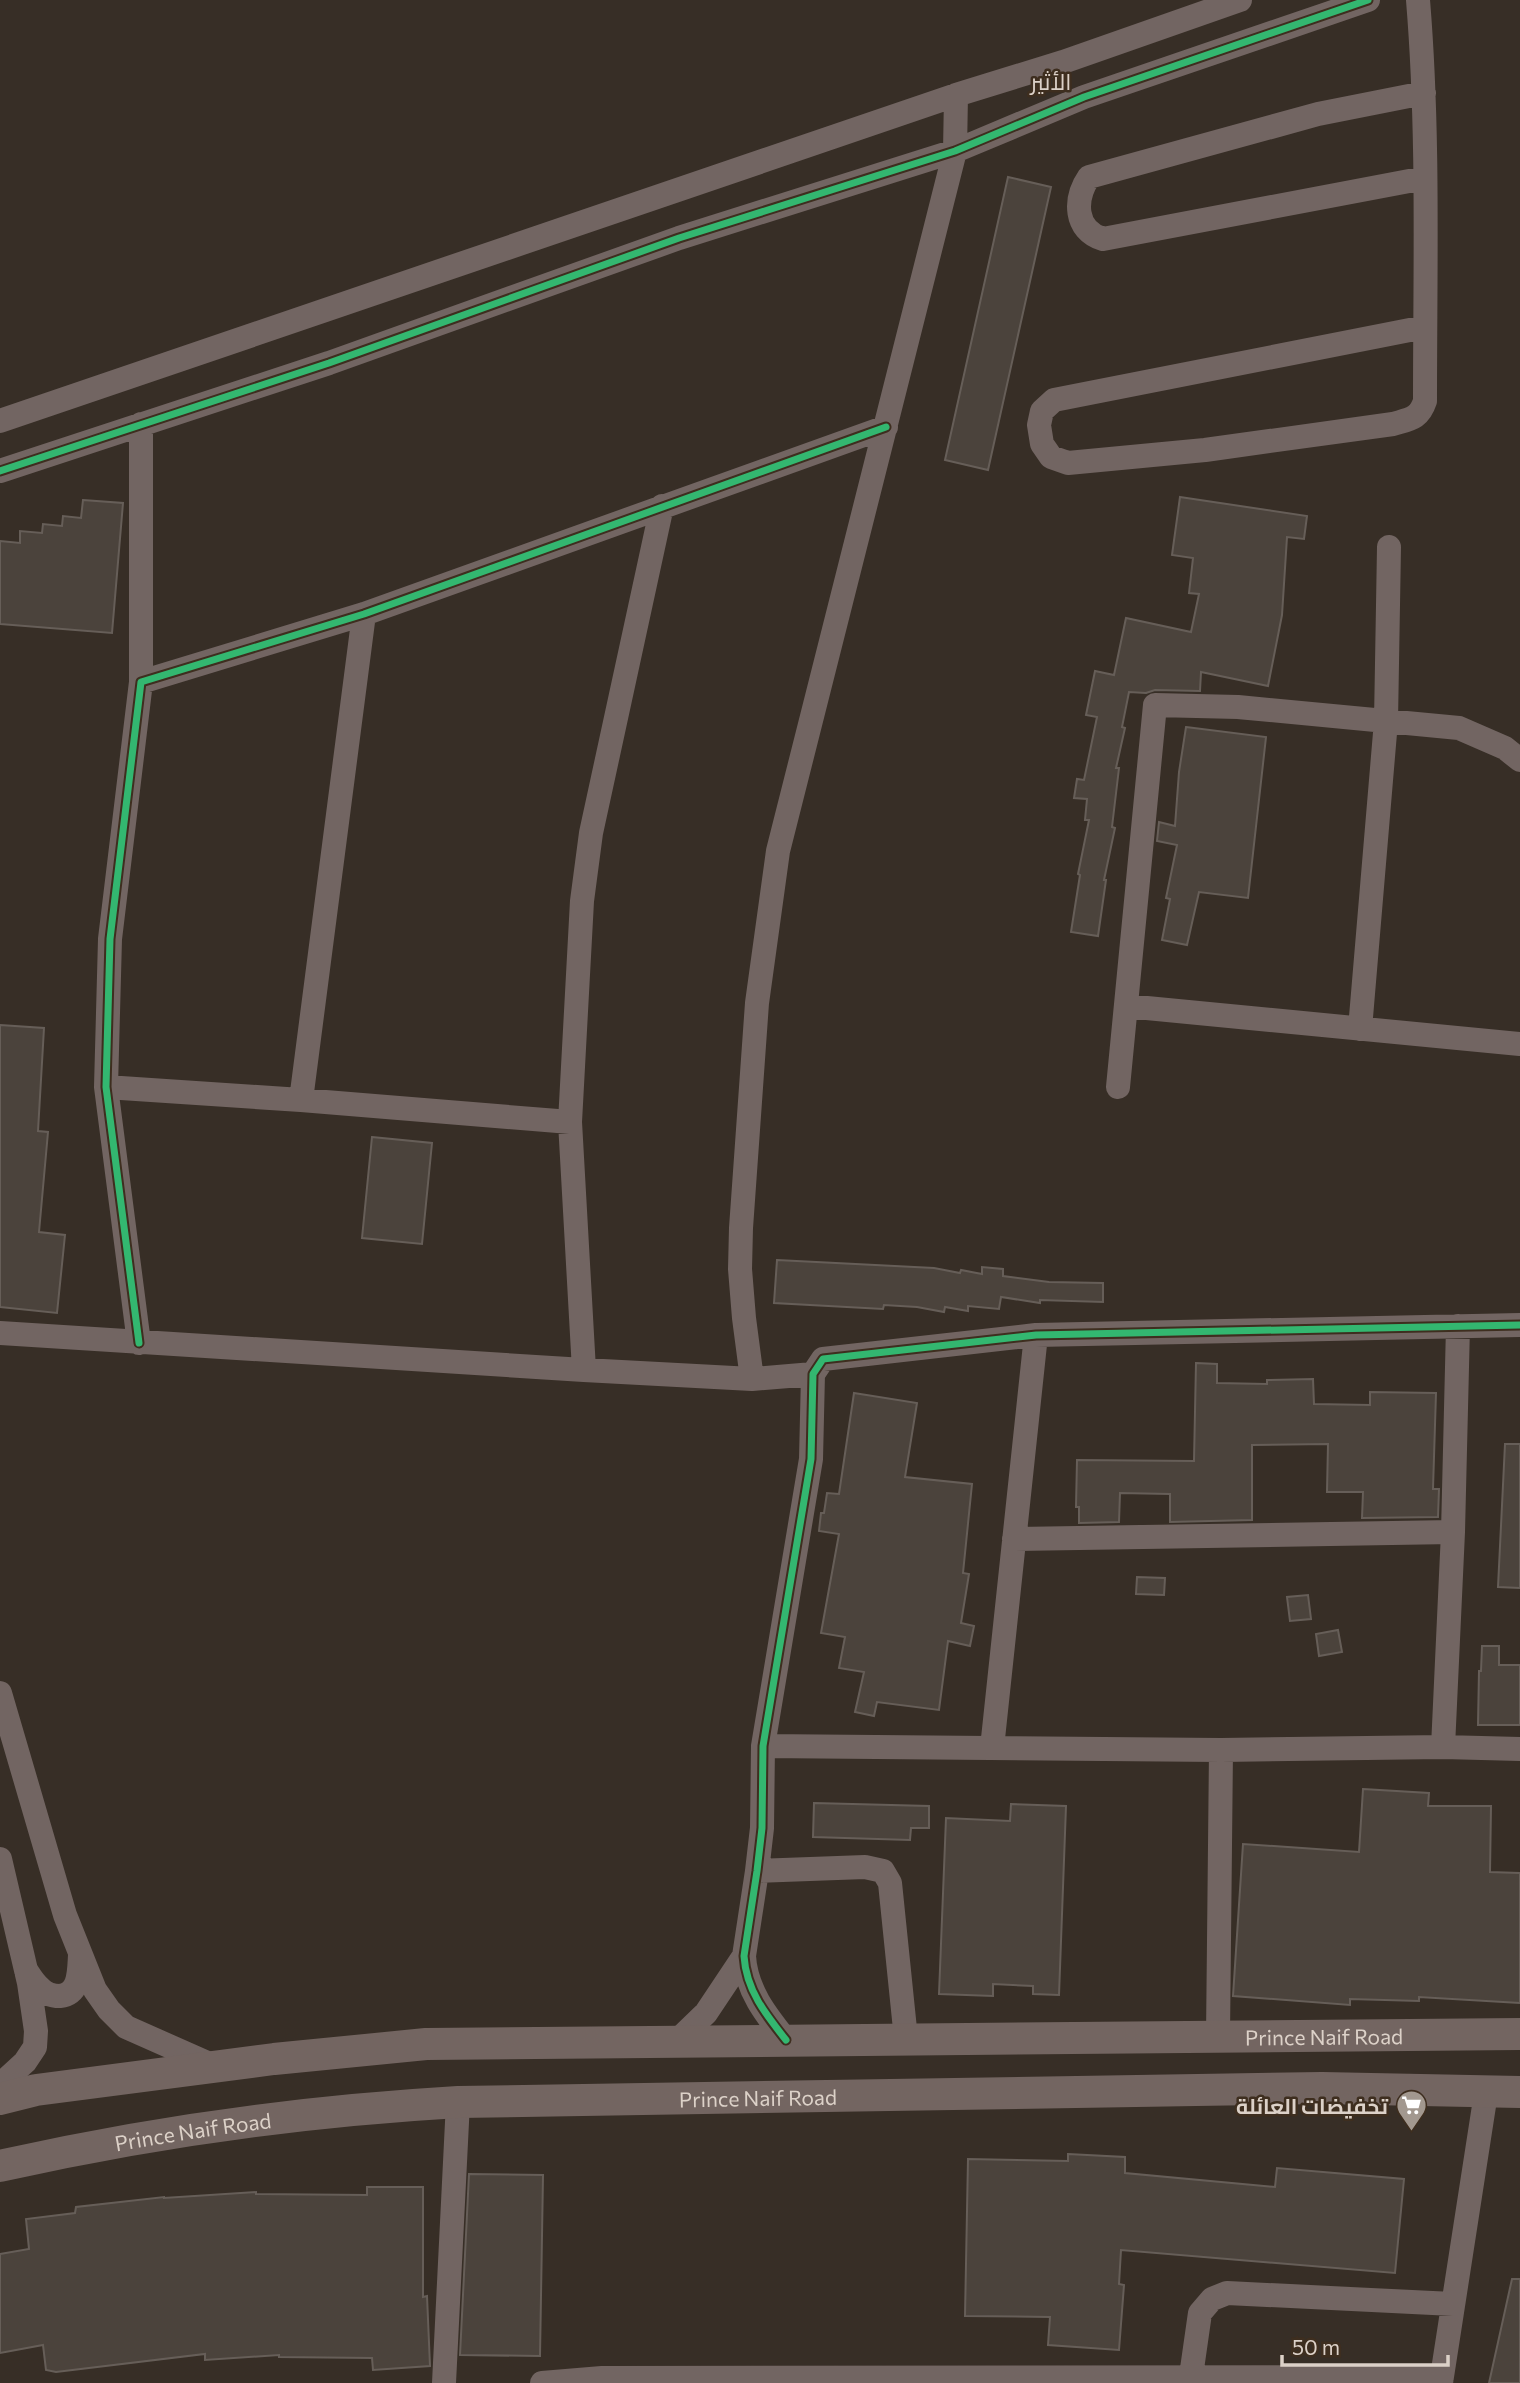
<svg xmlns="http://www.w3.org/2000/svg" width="1520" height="2383" viewBox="0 0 1520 2383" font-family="Commissioner,Cairo,sans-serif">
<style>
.building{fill:#4b433c;stroke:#665e58;stroke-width:2}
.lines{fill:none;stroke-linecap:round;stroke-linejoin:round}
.minor{stroke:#726562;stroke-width:24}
.major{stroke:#736561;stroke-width:32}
.cycleway-casing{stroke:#3e2e1f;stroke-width:11}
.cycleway{stroke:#33b770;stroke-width:7}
.labels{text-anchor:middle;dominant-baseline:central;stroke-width:5;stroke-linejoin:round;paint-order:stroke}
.street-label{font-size:21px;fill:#dcd1c8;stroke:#3e2e1f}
.poi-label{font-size:21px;font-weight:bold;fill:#dcd1c8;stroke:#3e2e1f;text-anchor:end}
.neighbourhood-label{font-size:23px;fill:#dcd1c8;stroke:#3e2e1f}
</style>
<rect width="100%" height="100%" fill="#372e26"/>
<path class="building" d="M1008,177l43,10 -63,283 -43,-10z
M1180,497l127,19 -3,23 -17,-2 -5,78 -14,71 -67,-14 -1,19 -45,-1 -9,3 -17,-1 -7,35 3,1 -9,40h3l-7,59 3,1 -11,52h2l-8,56 -27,-4 9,-57 -2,-1 11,-54h-4l2,-21 -13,-1 3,-19 7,1 13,-63 -11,-2 9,-44 19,4 12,-57 65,14 8,-38 -10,-1 4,-35 -21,-3z
M83,500l40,3 -11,130 -112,-9v-83l20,2v-12l22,2 1,-9 19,2 1,-10 18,2z
M1186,727l80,10 -18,161 -49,-6 -12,53 -25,-5 8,-41 -4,-1 11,-53 -20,-4 2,-19 16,4 4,-54z
M0,1025l44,3 -6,103 10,1 -9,100 26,3 -8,78 -57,-6z
M372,1137l60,6 -10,101 -60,-6z
M777,1260l157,8 26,5 1,-3 21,4v-7l21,2v7l46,6 54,1v19l-63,-2v3l-39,-6 -2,12 -31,-3v5l-23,-4 -1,5 -27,-5 -33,-2 -1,4 -109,-6z
M1196,1363l21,1v19l50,1v-4l46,-1 1,25 56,1v-13l66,1 -3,96h6l-1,28 -76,1 1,-26h-36l1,-48 -76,1v75l-82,2v-28l-50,-1 -1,29 -40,1v-16h-3l1,-47 117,1z
M854,1393l63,10 -12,74 67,7 -9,89 6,1 -8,49 13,3 -4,20 -22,-5 -9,69 -62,-8 -3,14 -19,-4 9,-40 -25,-4 6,-31 -24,-4 18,-99 -20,-3 2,-18h3l3,-20 12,1z
M1505,1444h15v144l-22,-1z
M1137,1577l28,1 -1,17 -28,-1z
M1308,1595l3,24 -21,2 -3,-24z
M1338,1630l4,22 -23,4 -3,-22z
M1482,1646h17v19h21v60h-42l1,-54h2z
M1363,1789l66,4 -1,13h63l-1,66 30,1v130l-101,-6v4l-69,-2v6l-117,-9 10,-152 116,8z
M814,1803l115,3v22h-18l-1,12 -97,-3z
M1011,1804l55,2 -7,189 -26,-1v-8l-40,-2v12l-54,-2 7,-176 64,3z
M1068,2154l57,3v16l150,14 2,-19 127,11 -9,94 -274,-23 -2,34 5,1 -5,65 -71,-5 2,-28 -85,-1 3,-157 100,2z
M469,2174l74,1 -3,181 -80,-1z
M367,2187h56v110l4,-1 3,70 -57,4 -1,-12 -93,-1v-2l-74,5v-6l-149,18 -10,-2 -3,-25 -43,8v-99l29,-5 -3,-30 49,-6 1,-6 88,-10v1l92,-6v2l111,1z
M1512,2279h8v104h-31z"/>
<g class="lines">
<path class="minor" d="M1418,0c11,133 7,267 7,401 -6,18 -15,18 -32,23l-188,26 -137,13 -17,-6 -9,-13 -3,-19 3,-14 12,-11 371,-73
M1424,93l-106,21 -229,63c-15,22 -15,53 14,62l322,-61
M0,421l956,-326 107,-33 177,-62
M0,471l329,-108 350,-125 276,-87 129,-54 284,-97
M141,682v-258
M1126,1006l394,38
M1360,1029l26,-308 3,-174
M106,1087l195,13 269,22 12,-221 9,-68 71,-327
M1118,1087l37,-382 83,2 221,21 46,20 15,12
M301,1100l63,-486
M570,1122l14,248
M0,1333l584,37 168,9 61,-5
M139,1343l-33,-256 4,-148 31,-257 223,-68 522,-187
M752,1379l-8,-61 -4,-49 1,-41 16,-225 21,-152 177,-700 1,-56
M1014,1539l439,-7
M0,1693l65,222 30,75 14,20 17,17 88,39
M763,1746l458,4 222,-3 77,2
M1443,1747l10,-215 5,-206
M992,1748l44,-413
M0,1859l29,124 7,48 -1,16 -10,15 -25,23
M757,1871l108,-4 18,4 7,12 16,156
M26,1970c4,6 8,13 14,18 5,6 12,8 20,8 20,-2 19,-25 20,-41
M1218,2036l3,-286
M786,2040c-20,-25 -40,-50 -42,-84l13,-85 5,-43 1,-82 48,-287 2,-85 10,-15 213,-24 484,-10
M677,2041l29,-28 38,-57
M444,2383l14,-281
M542,2383l60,-5 840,-1
M1190,2383l10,-70 12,-14 15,-6 226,11
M1441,2383l45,-290"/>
<g class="major">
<path id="s1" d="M0,2099l36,-9 238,-31 152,-15 1094,-10"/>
<path id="s2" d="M0,2166c150,-34 305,-55 458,-64l864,-14 198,4"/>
</g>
<defs>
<path id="cycleway" d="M0,471l329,-108 350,-125 276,-87 129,-54 284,-97
M139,1343l-33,-256 4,-148 31,-257 223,-68 522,-187
M786,2040c-20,-25 -40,-50 -42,-84l13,-85 5,-43 1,-82 48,-287 2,-85 10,-15 213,-24 484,-10"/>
</defs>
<use href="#cycleway" class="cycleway-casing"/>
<use href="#cycleway" class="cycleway"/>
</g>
<defs>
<symbol id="supermarket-pin" viewBox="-11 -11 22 30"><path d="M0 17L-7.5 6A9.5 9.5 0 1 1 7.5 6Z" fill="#a2988f" stroke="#3e2e1f"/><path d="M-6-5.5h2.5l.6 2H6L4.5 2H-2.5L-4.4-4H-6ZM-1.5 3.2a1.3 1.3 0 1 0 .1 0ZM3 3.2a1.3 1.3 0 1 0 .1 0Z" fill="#fff"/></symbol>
</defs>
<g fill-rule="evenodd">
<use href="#supermarket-pin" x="1394" y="2088" width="35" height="47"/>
</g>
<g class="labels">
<g class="street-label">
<text stroke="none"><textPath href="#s1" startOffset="1328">Prince Naif Road</textPath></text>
<text stroke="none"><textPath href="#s2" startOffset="763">Prince Naif Road</textPath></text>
<text stroke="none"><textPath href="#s2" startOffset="196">Prince Naif Road</textPath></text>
</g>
<g class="poi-label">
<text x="1388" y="2105">تخفيضات العائلة</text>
</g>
<g class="neighbourhood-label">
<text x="1051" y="81">الأثير</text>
</g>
</g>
<path d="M1282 2355v10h166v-10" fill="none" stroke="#dcd1c8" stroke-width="3.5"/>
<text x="1292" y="2355" font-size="21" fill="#dcd1c8" stroke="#3e2e1f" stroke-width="5" paint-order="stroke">50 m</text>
</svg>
